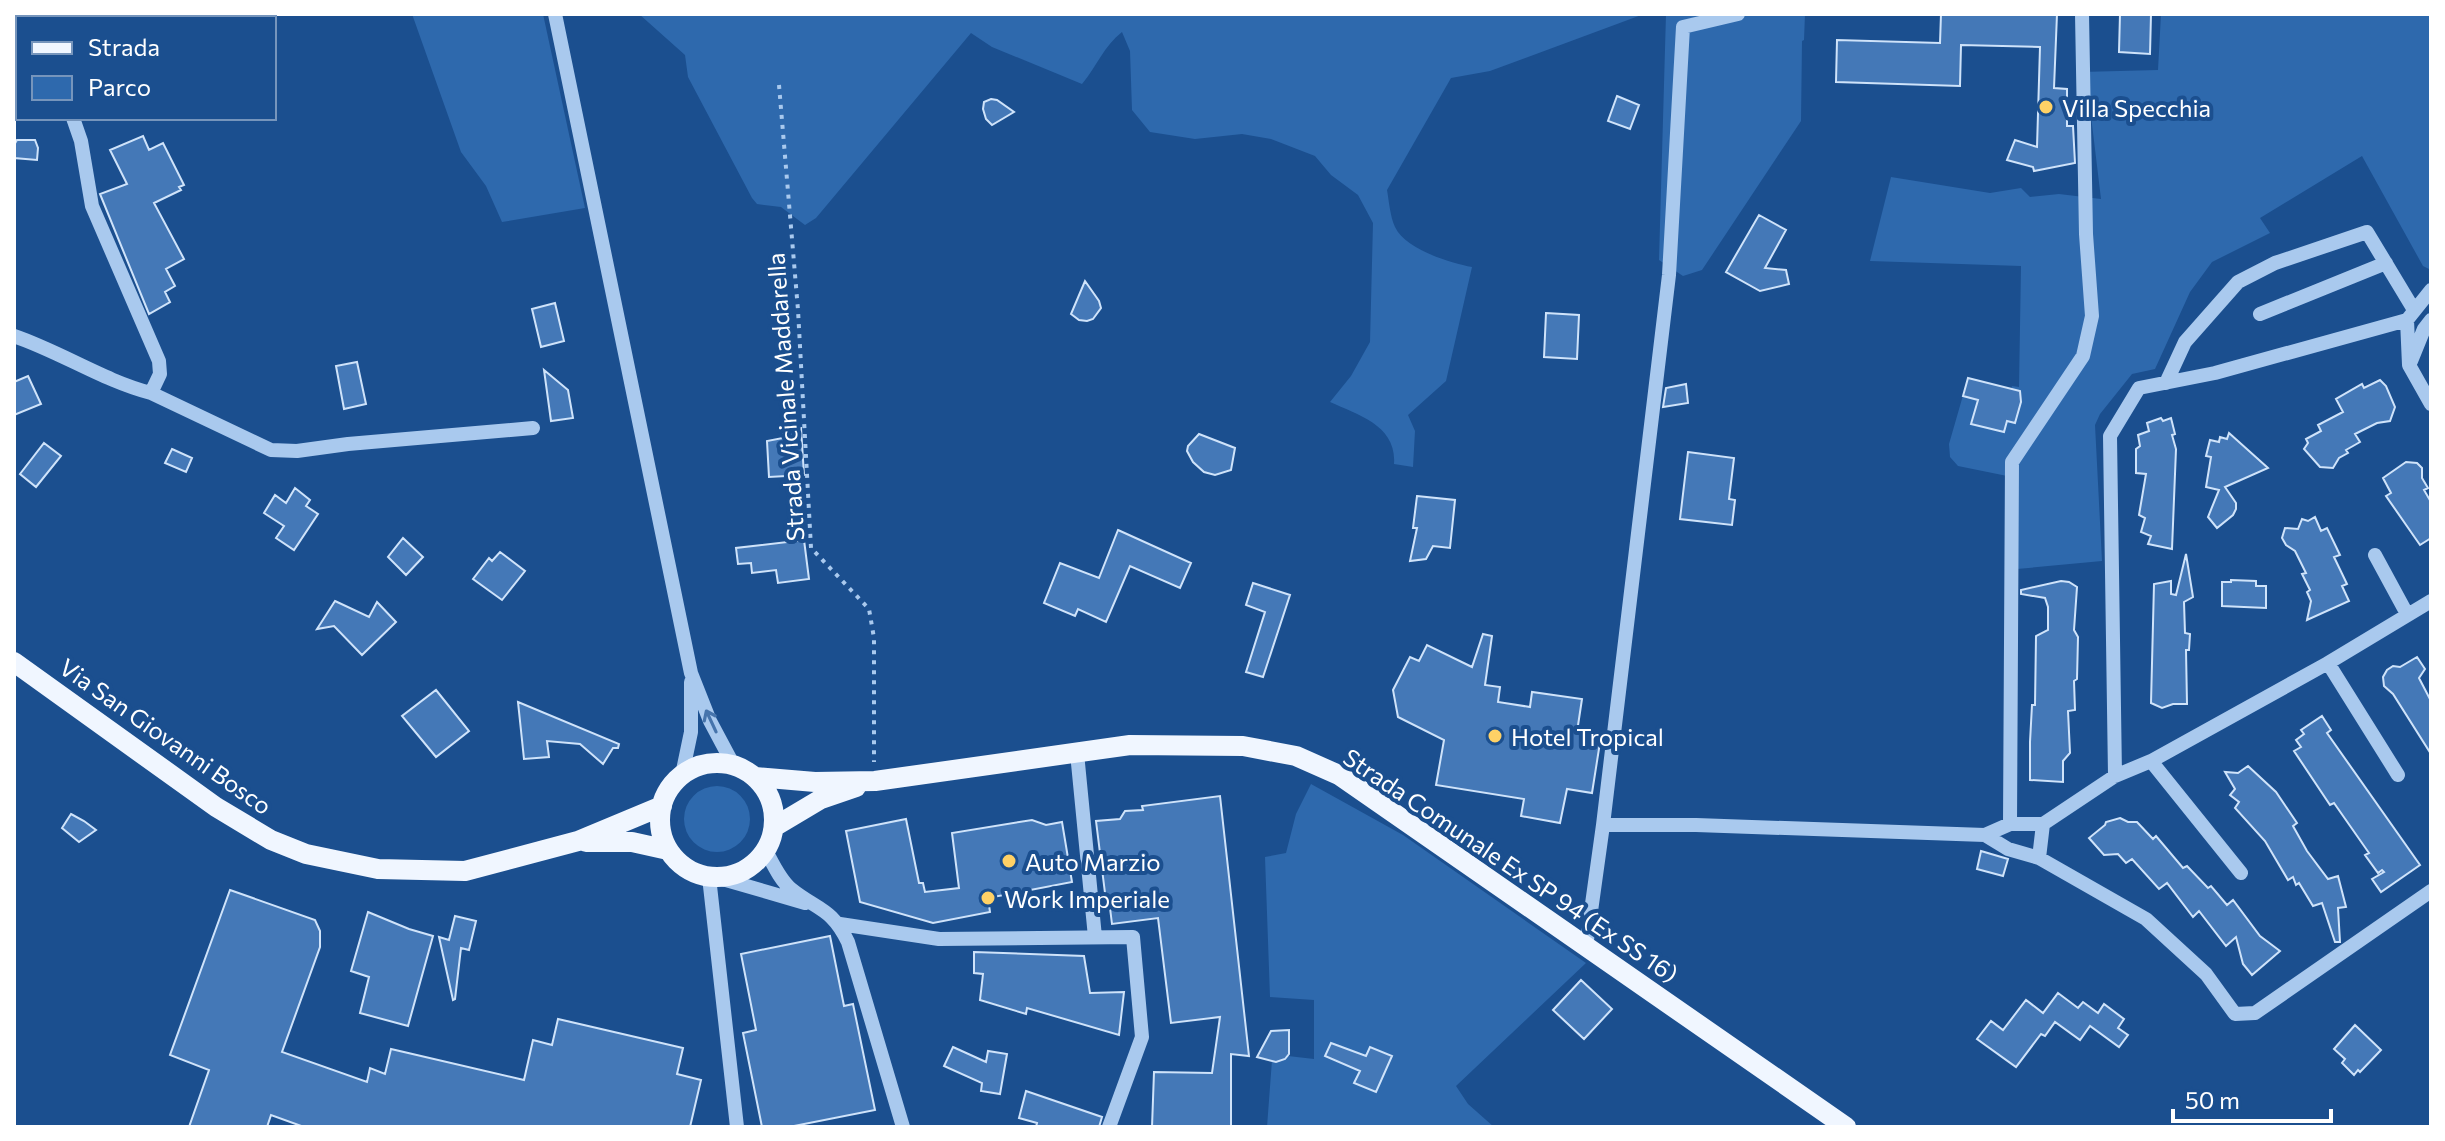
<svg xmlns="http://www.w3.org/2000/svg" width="2445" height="1141" viewBox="0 0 2445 1141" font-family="Commissioner,sans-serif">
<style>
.green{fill:#2e69ad}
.building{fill:#4478b7;stroke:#cfe3fa;stroke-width:2}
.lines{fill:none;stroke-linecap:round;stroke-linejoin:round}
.path{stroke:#a9c9ee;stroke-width:4;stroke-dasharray:4 6;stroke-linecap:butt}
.minor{stroke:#a9c9ee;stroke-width:14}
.major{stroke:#f0f6ff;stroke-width:20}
.oneway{stroke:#4674ac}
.poi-dot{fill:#ffd166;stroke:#1b4f8f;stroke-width:3}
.labels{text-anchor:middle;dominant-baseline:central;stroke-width:8;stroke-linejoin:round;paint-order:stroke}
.poi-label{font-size:24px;fill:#fff;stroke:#1b4f8f;text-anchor:start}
.street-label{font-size:24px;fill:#fff;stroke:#1b4f8f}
</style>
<rect width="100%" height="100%" fill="#1b4f8f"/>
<path class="green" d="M412,14h131l42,194 -83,14 -16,-36 -25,-34z
M639,14h1005l-154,57 -39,7 -64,112c2,11 3,26 8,37 10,22 55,36 77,40l-26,114 -38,34 7,16 -2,36 -19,-3c3,-38 -35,-49 -64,-62l21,-26 19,-34 3,-119 -15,-28 -27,-20 -16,-19 -44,-17 -29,-5 -47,5 -45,-7 -18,-22 -2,-59 -8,-19c-18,14 -25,34 -40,52l-90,-37 -21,-14 -155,185 -11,7 -24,-18 -24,-3 -5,-6 -64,-121 -3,-22z
M1666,14h139l-1,26 -2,1 -1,80 -99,149 -19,6 -24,-16z
M2161,14h270v256l-8,-4 -61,-110 -102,62 10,15 -58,29 -22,30 -35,77 -23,5 -32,40 -5,11 7,136 -85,8v-91l-59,-12 -8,-9 -1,-13 19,-66 29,7 11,15 4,-14 7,1 2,-121 -151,-5 21,-84 99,16 31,-5 9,9 29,-3 42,5 -10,-83 5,-4 -12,-8 -3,-32 77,-2z
M1311,784l92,51 183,128 -130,123 12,18 26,23h-227l5,-67 4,2 12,-6 26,3v-59l-44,-3 -5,-140 21,-4 10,-39z
M684 819a33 33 0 1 1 66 0a33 33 0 1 1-66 0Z"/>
<path class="building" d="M1941,14h116l-3,74 13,1v37h6l2,37 -41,8 -1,-4 -26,-7 8,-20 22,7 3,-100 -79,-2 -1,41 -124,-4 1,-42 103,3z
M2120,14h31l-1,40 -31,-2z
M1617,96l22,9 -9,24 -22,-8z
M991,99l6,1 17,12 -22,13 -6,-6 -3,-10 1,-7z
M143,136l6,14 14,-7 21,42 -5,2 2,3 -27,13 30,56 -18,10 9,17 -10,6 5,10 -21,12 -49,-120 27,-10 -17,-34z
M17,140h18l3,8 -1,12 -23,-2v-13z
M1759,215l27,15 -21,38 21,2 3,14 -29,7 -34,-19z
M1085,281l14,20 2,7 -8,11 -6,2 -8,-1 -8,-6z
M555,303l9,38 -23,6 -9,-38z
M1546,313l33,2 -2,44 -33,-2z
M357,362l9,42 -22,5 -8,-43z
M544,370l24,20 5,28 -22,3z
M28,376l13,28 -27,11v-33z
M1968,378l52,13 1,11 -6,21 -8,-2 -3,11 -33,-8 7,-24 -15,-4z
M2380,380l6,6 9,21 -5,14 -13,2 -22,11 5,8 -14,8 2,3 -9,5 -6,10 -13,-1 -16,-18 4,-6 -2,-4 15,-8 -3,-6 25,-13 -7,-13 26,-15 2,4z
M1686,384l2,19 -25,4 3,-19z
M2161,418l2,3 8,-3 4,16 -3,1 4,14 -4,100 -24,-5 3,-8 -10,-4 4,-14 -6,-3 7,-41 -10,-1v-24l4,-3 -2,-11 11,-4 -2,-8z
M801,428l3,47 -35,2 -2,-36 16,-3v-9z
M2229,433l39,35 -43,19 11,16v6l-3,6 -16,13 -9,-11 11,-27 -13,-3 5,-30 -5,-1 4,-16 9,2 1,-5 7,2z
M1199,434l36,14 -4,22 -16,5 -11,-3 -11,-10 -6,-11 1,-5z
M44,443l17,13 -25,31 -16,-13z
M172,449l20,9 -6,14 -21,-9z
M1688,452l46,6 -5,41 6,1 -3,25 -52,-6z
M2406,462l11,1 5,5v10l6,10 -4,2 7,12v36l-11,7 -34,-49 5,-3 -8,-15z
M295,488l15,12 -4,6 12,8 -24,36 -18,-12 8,-12 -20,-13 11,-18 11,8z
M1417,496l38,4 -5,48 -17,-2 -7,13 -16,2 7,-33h-4z
M2315,517l6,14 6,-3 13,27 -6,2 13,27 -5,2 7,15 -42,19 4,-19 -4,-9 3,-2 -8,-16 4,-1 -11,-22 -9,-6 -4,-7 3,-10 13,1 4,-10 6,2z
M1118,530l73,33 -11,25 -50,-22 -24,56 -28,-13 -3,7 -31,-13 16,-40 39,15z
M403,538l20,19 -17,18 -18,-18z
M804,540l5,39 -31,4 -2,-13 -24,3 -1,-10 -13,1 -2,-16z
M500,552l25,19 -23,29 -29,-21 16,-21 3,3z
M2186,554l7,43 -9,5 1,31 5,1 -1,16h-3l1,54h-14l-11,4 -11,-5 3,-119 17,-3v13l5,1z
M2231,580l25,1v5h10v22l-44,-2v-24h9z
M2061,581l8,1 8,5 -3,43 4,7 -1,42 -3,2 1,29 -7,1 2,42 -7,8v21l-33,-2v-38l2,-37h3l1,-69 12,-6v-23l-3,-9 -24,-4v-4z
M1253,583l37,12 -27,82 -17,-5 19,-60 -19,-7z
M335,601l34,16 8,-15 19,20 -34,33 -28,-29 -17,3z
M1483,634l9,2 -7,49 15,2 -2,15 32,5 2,-15 50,7 -5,33 24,4 -9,57 -25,-4 -7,34 -39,-7 3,-17 -88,-14 8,-45 -46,-23 -5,-27 17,-33 9,4 8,-16 45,22z
M2417,657l8,12 -6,9 12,23v53l-38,-60 -9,-8 -1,-9 4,-7 6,-4 7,1z
M436,690l33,41 -33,26 -34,-41z
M518,702l101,42 -1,4h-5l-10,16 -23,-20 -33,-3 2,16 -25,2z
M2322,716l9,14 -4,3 93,132 -39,27 -9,-13 12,-7 -2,-2 -4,3 -13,-18 4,-2 -35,-50 -4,2 -36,-54 7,-4 -5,-7 8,-6 -3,-4z
M2248,766l28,26 21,31 -4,3 14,25 21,28 10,-3 8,31 -8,1 2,34h-5l-13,-39 -9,3 -14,-23 -3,2 -3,-8 -5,3 -23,-39 -30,-33 4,-6 -9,-7 5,-6 -10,-17 13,1z
M1220,796l29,260 -18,-2v73h-79l2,-55 58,1 8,-56 -49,6 -13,-105 -46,6 -2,-16 -3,1 -11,-88 24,-2 5,-8 18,-1 -1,-4z
M71,814l13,7 12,9 -17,12 -17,-14z
M2120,818l8,4h9l16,17 3,-3 27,32 4,-2 21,22 3,-2 16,19 6,-5 27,36 20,15 -28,24 -9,-11 -7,-27 -10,9 -27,-35 -6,6 -26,-34 -8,6 -27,-30 -6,4 -8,-9 -14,1 -15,-17 16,-13 1,-3z
M906,819l13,64h4l2,9 34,-4 -7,-55 80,-13 14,5 16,-3 10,60 -84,16 2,14 -57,11 -73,-21 -14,-71z
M1981,851l27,8 -5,17 -26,-7z
M230,890l85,30 5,11v16l-38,105 85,30 3,-14 15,6 6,-25 133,31 9,-40 19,5 6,-26 125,29 -6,26 24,6 -11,47h-386l-33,-12 -4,12h-78l20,-57 -39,-15z
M368,912l41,17 24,7 -25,90 -48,-13 9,-36 -18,-6z
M455,916l21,5 -7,29 -8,-2 -6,51 -2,1 -14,-63 10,3z
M830,936l14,70 9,-2 22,106 -86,17h-27l-19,-94 13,-3 -15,-76z
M974,952l110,4 6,37 34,-1 -5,43 -92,-27 -1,6 -46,-14 3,-26 -9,-1z
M1581,980l31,29 -28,30 -31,-29z
M2058,993l20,15 5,-6 15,11 6,-9 20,15 -6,9 10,7 -9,12 -29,-21 -10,14 -25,-18 -10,14 -4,-2 -25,33 -39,-28 14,-18 12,9 23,-30 17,13z
M2355,1025l26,25 -21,22 -2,-2 -4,5 -12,-12 3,-4 -11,-10z
M1289,1030v24l-4,5 -9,3 -19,-5 14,-26z
M1331,1043l35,13 4,-9 22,9 -16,36 -22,-9 6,-12 -35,-15z
M953,1047l33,15 2,-11 19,3 -7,40 -19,-3 1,-8 -38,-17z
M1026,1091l76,26 -3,10h-63l1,-4 -18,-5z"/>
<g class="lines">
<path class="path" d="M779,85l19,225 13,238 58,61 5,29v124"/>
<path class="minor" d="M555,14l136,659 19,48 24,45
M73,118l8,23 11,65 67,155 1,13 -9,19
M2260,314l126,-51
M2407,320l2,45 22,39
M14,336c47,16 90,45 137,57l120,57 26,1 51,-7 185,-16
M2411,361l13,-32 7,-9
M2166,383l19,-41 53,-60 37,-19 92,-31 47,78
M2375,555l32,59
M2328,663l70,112
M1077,753l18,184
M2151,761l90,112
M682,775l9,-43v-50
M2115,776l-5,-340 29,-48 76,-15 192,-53 24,-30
M2010,824l2,-362 71,-106 9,-40 -6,-82 -4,-220
M1603,825l66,-550 14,-248 55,-13
M1985,835l25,-11h33
M766,851c7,13 14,29 25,38 26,21 41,19 57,53l55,185
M2039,858l4,-34 72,-48 36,-15 177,-98 103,-62
M709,877l28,250
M719,878l86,25
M840,924l99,15 194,-2 9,100 -33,90
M1586,947l17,-122h93l289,10 23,14 31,9 107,61 60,55 29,40 20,-1 176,-122"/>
<path class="major" d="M14,662l202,145 55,33 35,14 72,15 87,2 113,-30 84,-35
M660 820a57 57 0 1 1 114 0a57 57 0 1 1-114 0Z
M755,777l60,5 60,-1 255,-36 113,1 53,10 43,19 507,352
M774,827l47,-28 35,-12
M586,842h46l36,8"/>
</g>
<defs><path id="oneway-shaft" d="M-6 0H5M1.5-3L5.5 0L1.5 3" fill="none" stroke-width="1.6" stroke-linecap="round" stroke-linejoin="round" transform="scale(2)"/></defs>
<use class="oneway" href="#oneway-shaft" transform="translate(711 721) rotate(-115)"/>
<g class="poi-dot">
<circle cx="2046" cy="107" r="8"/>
<circle cx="1495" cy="736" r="8"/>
<circle cx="1009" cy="861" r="8"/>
<circle cx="988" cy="898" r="8"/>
</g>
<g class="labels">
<g class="poi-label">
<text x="2062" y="107">Villa Specchia</text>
<text x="1511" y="736">Hotel Tropical</text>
<text x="1025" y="861">Auto Marzio</text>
<text x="1004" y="898">Work Imperiale</text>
</g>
<g class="street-label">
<text transform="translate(785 397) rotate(-94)">Strada Vicinale Maddarella</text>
<text transform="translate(166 736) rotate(35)">Via San Giovanni Bosco</text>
<text transform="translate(1511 865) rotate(34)">Strada Comunale Ex SP 94 (Ex SS 16)</text>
</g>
</g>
<rect width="2445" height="1141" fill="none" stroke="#ffffff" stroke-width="32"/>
<rect x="16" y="16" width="260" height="104" fill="#1b4f8f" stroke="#7695bc" stroke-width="2"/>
<rect x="32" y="42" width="40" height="12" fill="#f0f6ff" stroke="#7695bc" stroke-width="2"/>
<text x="88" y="56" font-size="24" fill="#ffffff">Strada</text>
<rect x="32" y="76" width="40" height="24" fill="#2e69ad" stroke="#7695bc" stroke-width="2"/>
<text x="88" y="96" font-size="24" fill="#ffffff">Parco</text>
<path d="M2173 1109v12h158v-12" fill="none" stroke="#ffffff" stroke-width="4"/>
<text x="2185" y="1109" font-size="24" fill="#ffffff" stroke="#1b4f8f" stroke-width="6" paint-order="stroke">50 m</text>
</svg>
